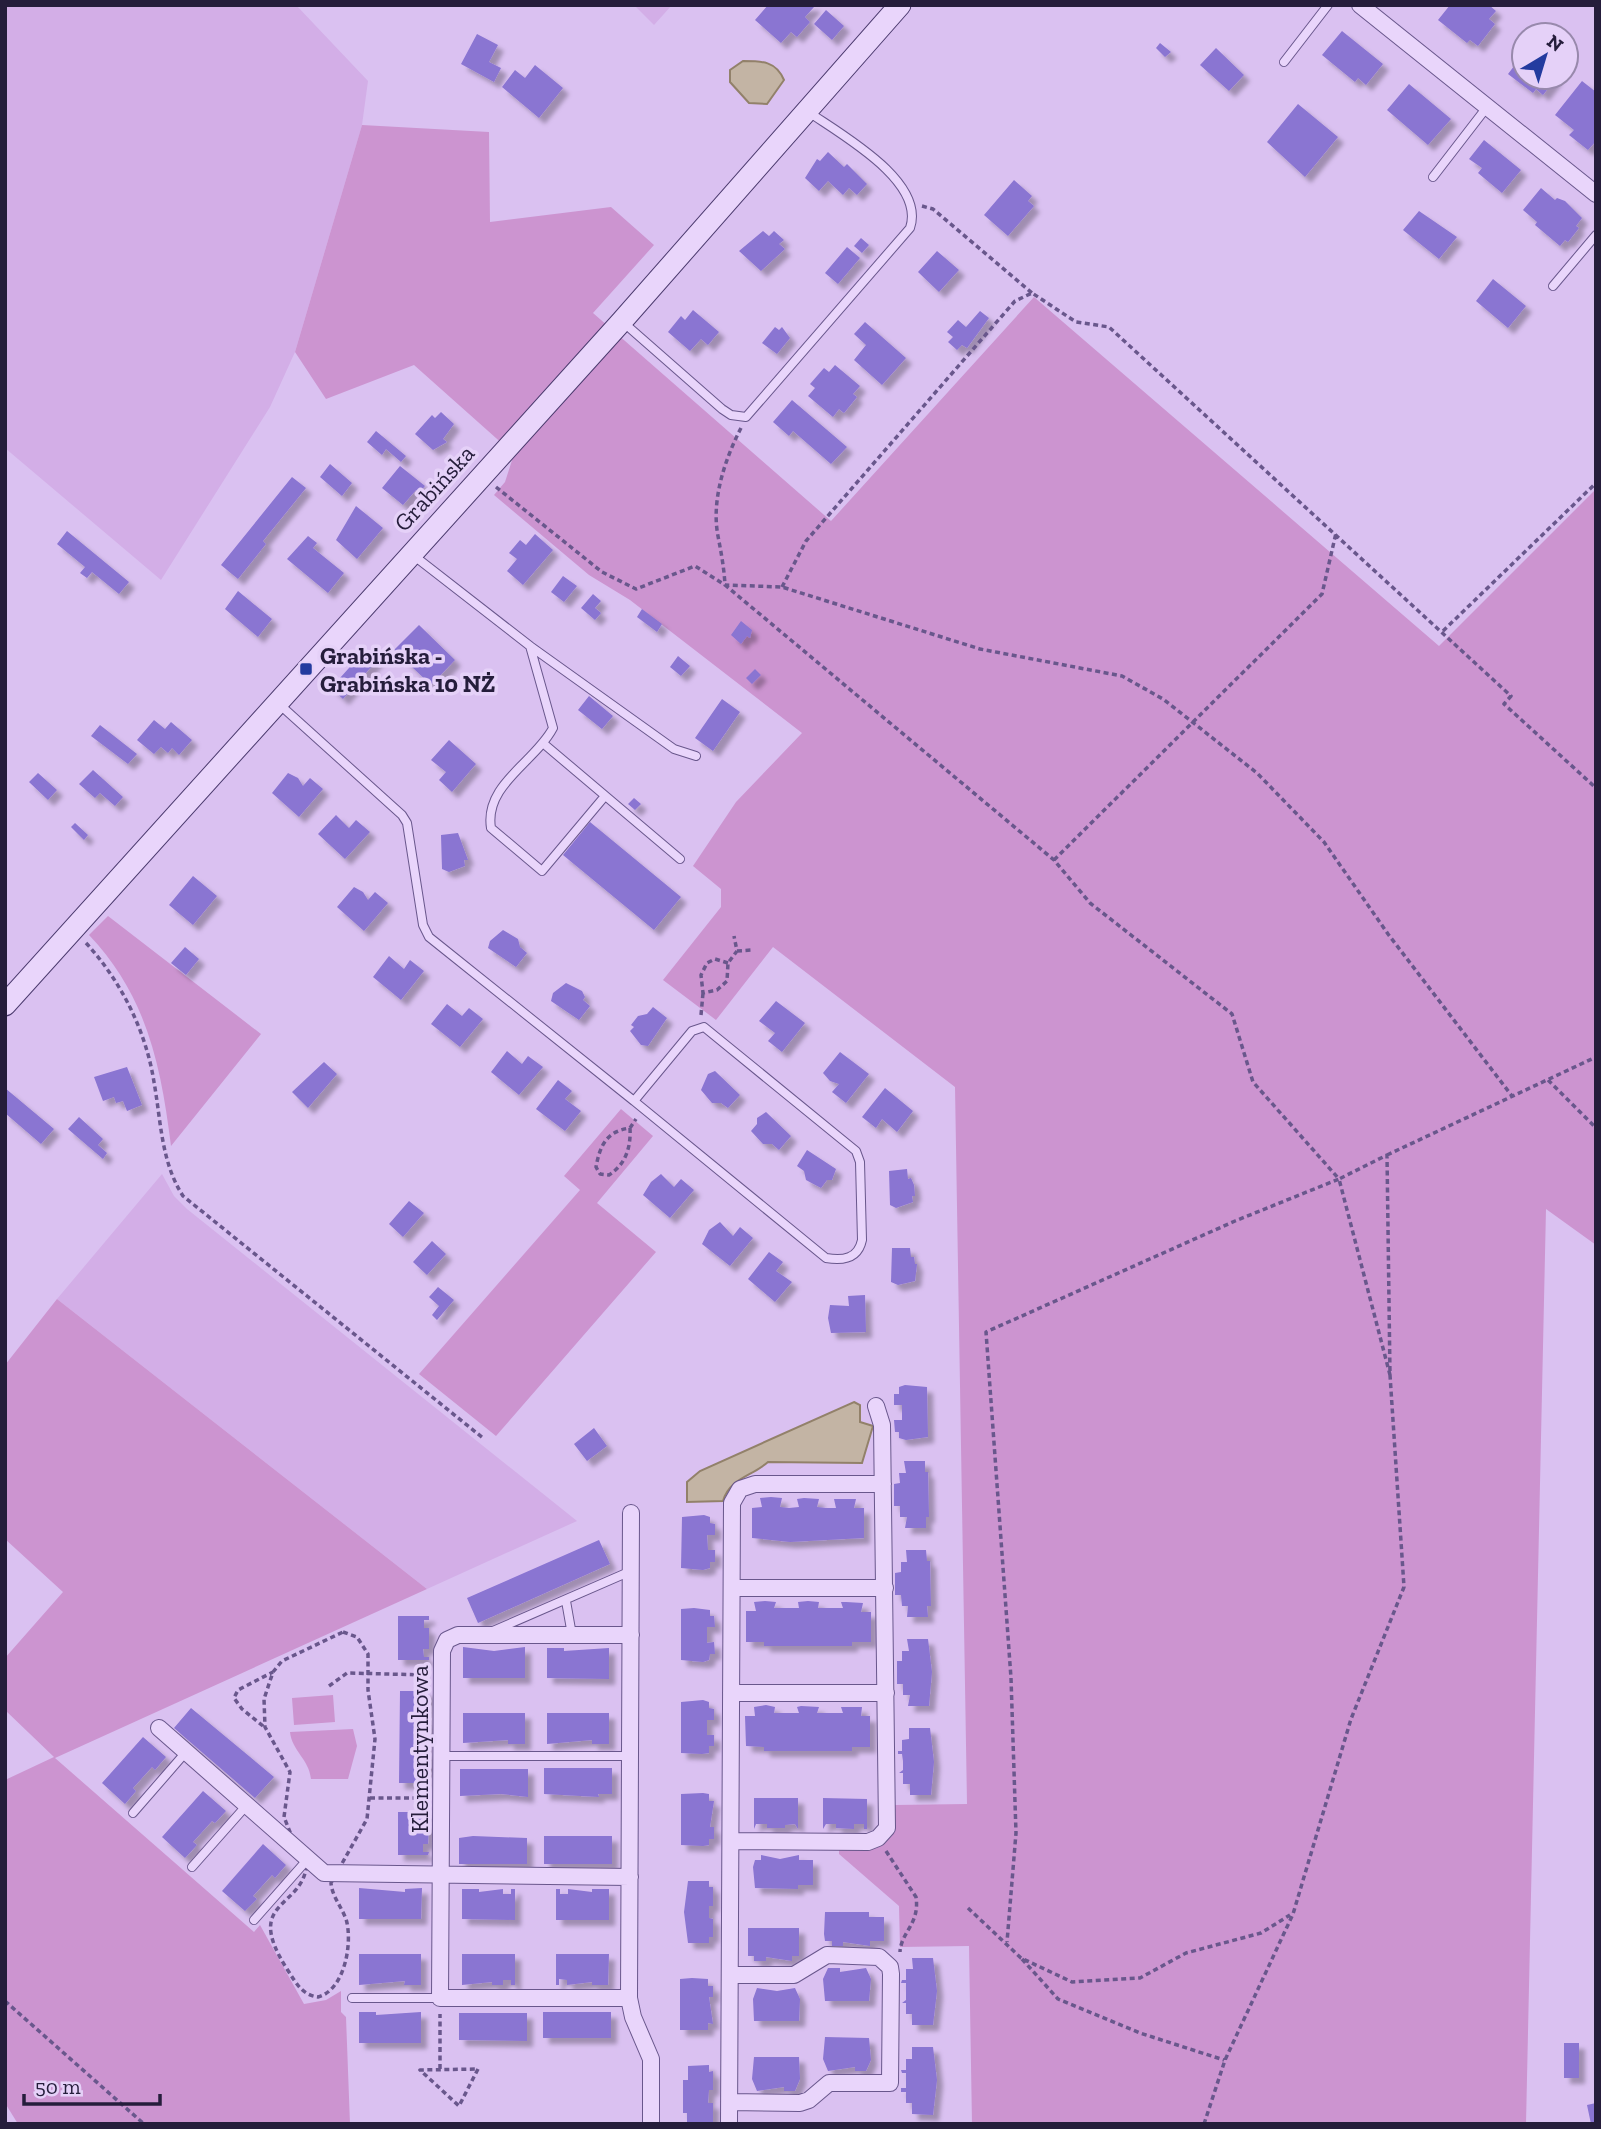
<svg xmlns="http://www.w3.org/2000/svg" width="1601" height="2129" viewBox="0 0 1601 2129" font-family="'Zilla Slab',serif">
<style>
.farmland{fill:#d3aee7}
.green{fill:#cc94d0}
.water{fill:#c3b4a4;stroke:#92816a;stroke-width:2}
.building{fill:#8a74d2;filter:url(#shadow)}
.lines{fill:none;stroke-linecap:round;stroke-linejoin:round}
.lane-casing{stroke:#69578c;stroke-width:10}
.street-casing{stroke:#69578c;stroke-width:18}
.secondary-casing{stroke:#4b3a6e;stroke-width:23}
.path{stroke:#69578c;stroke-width:3.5;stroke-dasharray:5 3.5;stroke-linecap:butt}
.lane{stroke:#e9d5fb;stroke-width:8}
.street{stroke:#e9d5fb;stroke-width:16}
.secondary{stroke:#e9d5fb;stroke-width:21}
.poi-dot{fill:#233b9f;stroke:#e5d1f8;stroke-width:2.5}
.labels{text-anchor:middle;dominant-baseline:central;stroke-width:7;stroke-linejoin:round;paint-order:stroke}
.street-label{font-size:24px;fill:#251d3b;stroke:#e5d1f8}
.poi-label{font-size:24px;font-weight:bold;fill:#251d3b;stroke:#e5d1f8;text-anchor:start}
</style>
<defs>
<filter id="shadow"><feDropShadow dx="6" dy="6" stdDeviation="2" flood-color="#0004"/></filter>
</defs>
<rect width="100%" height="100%" fill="#dac1f1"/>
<path class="farmland" d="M5,5h291l72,76 -6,44 -67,227 -25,55 -109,173 -156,-132z
M634,5h38l-18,20z
M162,1174l12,22 13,13 390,312 -150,68 -370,-290z"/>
<path class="green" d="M362,125l127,7 1,90 121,-15 43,38 -61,68 238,208 203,-224 405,349 157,-157v756l-50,-36 -20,915h-554l-3,-178 -69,1 -1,-41 -60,-52v-5l43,-5c13,-10 13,-23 13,-39l72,-1 -12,-717 -182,-140 -57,73 -53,-40 58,-73v-18l-28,-23 43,-64 66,-69 -172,-133 -41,-25 -95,-80 11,-13 9,-28 -100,-89 -88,34 -31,-47z
M108,916l153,118 -90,112c-10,-80 -24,-150 -82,-211z
M621,1109l32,27 -56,67 59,49 -160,184 -77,-62 161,-184 -16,-14z
M57,1299l370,290 -372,169 199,174 6,-7 44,79 22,-4 15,-9v21l5,5 4,107h-332l-13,-21v-323l49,-23 -49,-47v-52l58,-66 -58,-53v-174z
M333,1695l2,27 -41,3 -2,-27z
M353,1729l4,17 -9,33h-37c-2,-20 -19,-28 -21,-47z"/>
<path class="water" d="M743,61c19,0 33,0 41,19l-17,24 -18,-1 -19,-21v-12z
M854,1402l6,3v17l13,4 -11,37 -94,-1c-17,15 -38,16 -45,39l-36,1v-20l13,-11z"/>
<path class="building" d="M768,5h45l1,2 -9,10 5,5 -13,15 -6,-5 -10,11 -26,-23z
M1450,5h39l7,6 -7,8 6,5 -17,22 -8,-6 -3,3 -29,-23z
M826,10l18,16 -12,14 -18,-16z
M1342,31l41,33 -17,21 -8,-7 -3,4 -33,-27z
M477,34l21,11 -9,17 12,6 -7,14 -33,-18z
M1160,43l11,9 -6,5 -9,-9z
M1216,48l28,27 -15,16 -29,-26z
M1524,53v24h33l-14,18 -7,-6 -3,4 -25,-19z
M535,65l28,23 -24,30 -37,-31 13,-17 10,8z
M1582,81l14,11v49l-8,9 -19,-15 5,-5 -19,-15z
M1409,84l42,35 -23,26 -41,-35z
M1298,104l40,33 -33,40 -38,-35z
M1484,140l37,30 -19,23 -24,-20 4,-5 -13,-9z
M828,152l16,15 3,-3 20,20 -10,11 -8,-7 -6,7 -15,-14 -9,10 -14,-13 12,-19 3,2z
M1014,180l18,16 -4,5 6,5 -26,30 -24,-21z
M1541,188l14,12 2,-2 8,3 17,17 -6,8 3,2 -11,14 -3,-2 -5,6 -25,-21 2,-3 -14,-12z
M1419,211l38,26 -18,22 -36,-29z
M763,231l6,5 5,-5 10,9 -5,4 6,5 -24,22 -22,-20z
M861,238l8,7 -7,8 -8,-7z
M847,247l13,11 -22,26 -13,-11z
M937,251l22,19 -20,22 -21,-20z
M1493,279l33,27 -18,22 -32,-27z
M693,310l26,22 -11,13 -7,-6 -11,12 -22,-19 13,-16 4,4z
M980,311l9,7 -22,30 -5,-3 -5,5 -9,-8 5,-5 -6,-5 11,-12 8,7z
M865,322l41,36 -24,27 -28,-25 12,-15 -12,-11z
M775,327l4,3 3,-3 8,11 -13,16 -15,-11z
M835,365l25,21 -7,8 4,3 -13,16 -5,-4 -6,8 -25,-21 7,-8 -5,-4 14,-16 5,4z
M792,400l55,47 -16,17 -38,-33 -4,5 -16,-14z
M441,412l13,12 -11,15 4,3 -14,8 -18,-16 17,-19 3,3z
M376,431l30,25 -5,6 -15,-13 -4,6 -15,-13z
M330,464l22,19 -10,13 -22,-19z
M400,466l25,20 -6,7 -3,-3 -13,15 -21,-17z
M292,477l14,11 -43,53 3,3 -28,35 -17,-14z
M356,506l27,22 -26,31 -21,-19z
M67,531l62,51 -10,12 -27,-22 -5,6 -7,-5 5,-6 -28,-23z
M535,534l18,16 -30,35 -16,-14 10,-12 -8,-6 11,-13 6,5z
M308,536l9,7 -4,5 31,25 -16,20 -41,-34z
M563,576l14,10 -13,16 -13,-10z
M238,591l34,28 -14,18 -33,-28z
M593,594l8,7 -6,7 6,5 -6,7 -14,-12z
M642,609l20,15 -5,8 -20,-15z
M741,621l11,9 -2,8 -3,-2 -6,8 -10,-9z
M419,625l36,35 -24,25 -37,-35z
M366,649l12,10 -35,40 -12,-11z
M678,656l12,10 -9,10 -11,-9z
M755,669l6,6 -9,9 -6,-6z
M589,696l24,20 -11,13 -24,-19z
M722,699l18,13 -27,39 -18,-13z
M154,720l11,9 6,-7 21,18 -13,15 -7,-7 -4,5 -7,-6 -7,7 -17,-14z
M100,725l37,29 -9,10 -37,-28z
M449,740l27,24 -24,28 -13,-12 7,-8 -15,-12z
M93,770l30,27 -8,9 -15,-13 -5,5 -16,-14z
M38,773l19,17 -9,10 -19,-18z
M288,773l10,5 5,8 7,-8 13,11 -24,28 -27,-24z
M634,798l7,6 -6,6 -7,-6z
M336,815l13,13 7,-8 14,12 -25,27 -27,-25z
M590,822l91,75 -27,33 -91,-75z
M75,823l13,12 -4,5 -13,-13z
M458,833l10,27h-4l1,6 -16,6 -7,-3 -1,-34z
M193,876l24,20 -24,29 -24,-20z
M354,887l9,5 5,8 7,-8 13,11 -24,28 -27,-24z
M503,930l15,9 2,8 7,6 -11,14 -28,-19 2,-7z
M185,947l14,12 -13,16 -15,-12z
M389,956l15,13 6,-9 14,11 -23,29 -28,-23z
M566,983l16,8 3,6 -2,3 7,6 -11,14 -28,-19 2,-8z
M776,1001l29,22 -23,29 -14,-11 7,-8 -16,-12z
M447,1004l15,12 7,-8 14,11 -23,28 -29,-23z
M653,1007l14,11 -19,28 -7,-1 -11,-14 4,-4 -3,-2 7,-9 9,-2z
M507,1051l15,13 6,-8 15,11 -24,28 -28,-23z
M840,1052l29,22 -23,29 -14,-11 7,-8 -9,-3 -7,-8z
M324,1062l13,12 -29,34 -16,-16z
M127,1067l15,38 -15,6 -4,-10 -7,2 -2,-6 -11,4 -9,-24z
M715,1071l25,24 -12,13 -7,-5h-9l-11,-13 7,-16z
M558,1080l14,11 -7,8 16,12 -16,20 -29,-22z
M5,1088l49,41 -13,15 -36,-31z
M885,1088l28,23 -16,21 -15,-13 -6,9 -14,-11z
M766,1112l25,24 -12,14 -7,-6h-9l-12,-13 6,-7v-6z
M79,1117l24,22 -5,6 9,8 -4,6 -35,-30z
M807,1150l29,19 -4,11h-5l-6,8 -15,-8 -2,-9 -7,-5z
M907,1169l1,10 3,-1 3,7 1,11h-3l1,6 -17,6 -6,-3 -1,-34z
M661,1174l13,13 7,-8 13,11 -24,28 -27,-23 8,-13z
M409,1201l15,12 -21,24 -14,-13z
M720,1222l13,14 7,-9 13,11 -23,28 -28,-22 7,-14z
M432,1241l14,13 -19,21 -14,-13z
M892,1248h18l1,9h3l1,7h2l-2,17 -17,4 -7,-3z
M769,1252l14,10 -7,9 16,11 -17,20 -27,-23z
M438,1287l16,13 -17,20 -5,-5 7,-9 -10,-9z
M865,1295l1,37 -35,1 -3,-15 2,-13 19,1 -1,-10z
M905,1385l22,2 1,50 -22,3 -7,-2v-6h-4l-1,-12h8v-15h-8v-11h5v-7z
M594,1428l13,18 -20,15 -13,-17z
M904,1461h21v11h3l1,45h-3v11h-21l2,-11h-7v-11h-6v-22l6,-1 -1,-10h7z
M771,1497l11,1 -2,9 9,1 10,-1 -2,-8 7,-1 15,1 -2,8 9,1h10l-2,-9h22l-2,9h10v30l-74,4 -38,-4v-30l10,-1 -2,-9z
M704,1515l6,2v6l5,1v11h-8l1,15h7v12h-5v6l-7,2 -22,-2 1,-51z
M599,1540l11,24 -132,59 -11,-25z
M906,1550h20l1,11h3l1,45h-4l1,11h-21l1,-11h-6l-1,-11h-6v-22l6,-1v-10h6z
M765,1601l11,1 -2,6h25l-1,-6 10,-1 11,1 -1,6h25l-2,-6h5l17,1 -2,9h10v30h-19v4h-88v-4h-18v-31h10l-2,-9z
M694,1608l16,2v6h4l1,11h-8v16l7,-1 1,12h-5l-1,6 -6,2 -22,-2v-51z
M398,1616h31v4h-5v8h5v21h-6l1,8h5v3h-31z
M907,1639h21l4,33 -3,34h-21l2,-11h-7v-11h-6v-23h5v-10h7z
M463,1647l31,4 31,-4v31h-62z
M547,1648h17v3l45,-3v31l-62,-1z
M400,1691h29l-3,30h3v17h-3l-1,14h4v17h-4v14h-26z
M703,1700l6,2v6l5,1v11h-7v15h7v11h-5v7l-7,1 -21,-1v-51z
M766,1705l9,2 -1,6h25l-2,-6 4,-1 18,1 -2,6h26l-2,-6h21l-1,9h9v31h-18v4h-88v-4l-18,-1 -1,-30h10l-1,-9z
M191,1708l83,69 -19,21 -81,-70z
M463,1713h62v31h-17v-4l-45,3z
M547,1713h62v31h-17v-4l-45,4z
M909,1728h21l4,34 -3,33h-21v-11h-7v-11h-4l4,-3v-9l-1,-7h-4v-3h4v-11l7,-1z
M143,1737l23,20 -11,13 -3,-3 -19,21 3,3 -11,13 -23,-21z
M544,1768h68v26h-14l1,3 -55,-3z
M460,1769h68v28l-27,-3 -41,2z
M203,1791l23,20 -11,12 -3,-2 -19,21 4,3 -12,13 -23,-21z
M703,1793l6,1v7h5l-4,26h4v12h-5v6l-6,1 -22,-1v-51z
M754,1798h44v31l-3,-5 -10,1v3h-18v-4h-11l-2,5z
M823,1798l44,1v30h-3v-5h-10v5l-18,-1v-4h-10l-3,5z
M398,1812h31l-1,3h-5v8h6l-1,21h-5v8h6l-1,3h-30z
M473,1836l54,2v26h-68v-26z
M544,1836h68v28h-68z
M263,1844l23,21 -11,13 -3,-3 -19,21 4,3 -12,12 -23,-20z
M761,1855l19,4 19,-4v5h14v25h-15v4l-43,-1 -2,-21 2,-7h6z
M688,1881h21v6h4v19h-4v12l4,1v18h-4v6h-21l-4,-31z
M359,1888l46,4v-3l17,-1 -1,31h-62z
M462,1889h17v3l24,-3v5h8v-5h4v31l-53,-1z
M556,1889h4v5h8v-5l24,3v-3h17v31h-53z
M825,1912h44v5h15v24h-14v5l-27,-4v4h-11v-5h-7l-1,-7z
M748,1928h51v28h-7v5l-26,-4v4h-12v-5h-6z
M359,1954h62v31h-17l1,-4 -46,4z
M462,1954h53v31h-4v-5h-8v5h-11v-3l-30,3z
M556,1954h53l-1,31h-16v-3l-25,3v-5l-8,-1v6h-3z
M912,1958h21l4,33 -4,34h-21v-11h-6v-11h-4l4,-3v-17h-5l1,-3h4v-11h7z
M828,1968h12v4l26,-4 5,11 -2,22h-44l-2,-22z
M692,1978l16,1v7h5v11h-4l4,27 -5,-1v7h-28v-51z
M757,1988l20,3 18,-3 5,11 -1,22h-45l-1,-22z
M359,2012h17v3l45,-3v31h-62z
M543,2012h68v26h-68z
M459,2013h68v28l-68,-1z
M825,2037l44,1 2,22 -5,11h-11v-4l-27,4 -5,-12z
M1564,2043h15v35h-15z
M912,2047h21l4,33 -4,35 -21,-1v-11h-6v-11h-5v-4h5v-15h-4l-1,-3h5v-11h6z
M754,2057h45l1,22 -5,12h-11v-4l-27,4 -5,-12z
M709,2065v7l4,-1v19h-4l-1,13h5v19l-26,2v-11h-4v-33h5v-14z
M1596,2103v21h-5l-4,-19z"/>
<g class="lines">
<defs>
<path id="lane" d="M1284,62l44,-57
M1433,177l54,-70
M1553,286l43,-51
M624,323l98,86 9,6 15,2 164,-189c16,-47 -70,-94 -103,-117
M413,555l117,91 23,82c-18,34 -69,57 -62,100l51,43 63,-75
M530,646l144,103 22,7
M279,704l123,111 5,8 16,102 6,12 205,164 58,-70 12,-4 152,124 4,11 2,78c-4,19 -19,21 -36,18l-192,-157
M544,744l136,115
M566,1601l6,34
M493,1631l138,-60
M441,1756h189
M133,1813l53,-61
M192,1867l54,-61
M254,1920l53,-60
M352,1998h88"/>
<path id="street" d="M1360,5l236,189
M631,1513l-2,485 4,19 18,42v65
M732,1588h153
M731,1693h155
M159,1728l165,145 306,4
M731,1841l137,1 10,-4 9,-10 -5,-403 -6,-19
M629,1998h-189l2,-347 5,-11 11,-5h173
M729,2102l71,1 9,-3 20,-17h61l1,-109 -1,-7 -11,-10 -52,-2 -33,20h-64
M729,2124l3,-621 8,-14 15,-5h128"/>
<path id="secondary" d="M5,1005l617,-684 278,-316"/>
</defs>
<use href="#lane" class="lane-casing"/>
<use href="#street" class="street-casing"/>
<use href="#secondary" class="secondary-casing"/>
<path class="path" d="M922,206l11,3 99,84
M741,428c-16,31 -30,72 -23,108 3,16 6,31 7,49l329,275 36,43 142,111 21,68 86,97 -104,42 -249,111 25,346 5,155 -9,109
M496,487l106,85 34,17 59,-23 30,19 57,2 198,62 142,27 41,23 94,74 67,69 64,92 124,162
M782,587l24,-46 209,-240 17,-8 44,29 33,5 402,369 -7,8 92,84
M1443,631l153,-148
M1054,860l268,-266 14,-61
M86,943c35,38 60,88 68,139 7,39 7,80 29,114l300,242
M737,951l15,-1
M728,963l-13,-4 -8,4 -6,12 2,18 14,-3 10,-9 1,-18 9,-12 -3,-15
M701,1015l2,-22
M1548,1080l48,48
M630,1128c1,19 -4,36 -21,47l-9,-1 -4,-7c4,-22 11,-36 34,-39l6,-9
M1387,1155l209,-98
M343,1632l14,5 11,17v36l7,49 -8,80 -36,64c1,13 10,23 15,36 7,23 -1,71 -28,78 -16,-2 -22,-14 -31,-28 -46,-72 19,-58 20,-109l-13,-18 -10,-25 6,-45 -25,-45 -1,-28 9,-27 9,-11z
M329,1686l18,-13 81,2
M263,1726l-21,-17 -8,-11 4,-8 35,-18
M370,1798h54
M886,1851l30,46c4,27 -15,35 -16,55
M968,1908l53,50 51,24 68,-4 46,-25 75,-20 29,-18
M1022,1959l36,40 82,34 84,27
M5,2001l139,123
M440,2069v-55
M478,2069l-19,37 -39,-36z
M1204,2124l21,-64 68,-146 58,-195 53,-132 -14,-212 -3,-220 -48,24 51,196"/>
<use href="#lane" class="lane"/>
<use href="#street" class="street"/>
<use href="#secondary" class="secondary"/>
</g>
<rect class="poi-dot" x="299" y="662" width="14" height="14" rx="3.5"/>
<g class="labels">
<g class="street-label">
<text transform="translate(434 488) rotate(-48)">Grabińska</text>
<text transform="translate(419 1749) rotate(-90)">Klementynkowa</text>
</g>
<g class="poi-label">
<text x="320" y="655">Grabińska -<tspan x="320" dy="28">Grabińska 10 NŻ</tspan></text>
</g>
</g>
<rect width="1601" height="2129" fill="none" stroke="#251d3b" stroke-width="14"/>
<g transform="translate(1545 56) rotate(38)"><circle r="33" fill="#e5d1f8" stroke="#9889ac" stroke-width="2"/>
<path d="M0-5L12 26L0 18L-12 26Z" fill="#233b9f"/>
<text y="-10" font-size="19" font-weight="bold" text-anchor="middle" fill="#251d3b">N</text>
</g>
<path d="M24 2094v10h136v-10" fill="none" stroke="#251d3b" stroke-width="3.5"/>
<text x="35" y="2094" font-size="21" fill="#251d3b" stroke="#e5d1f8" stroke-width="5" paint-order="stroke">50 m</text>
</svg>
